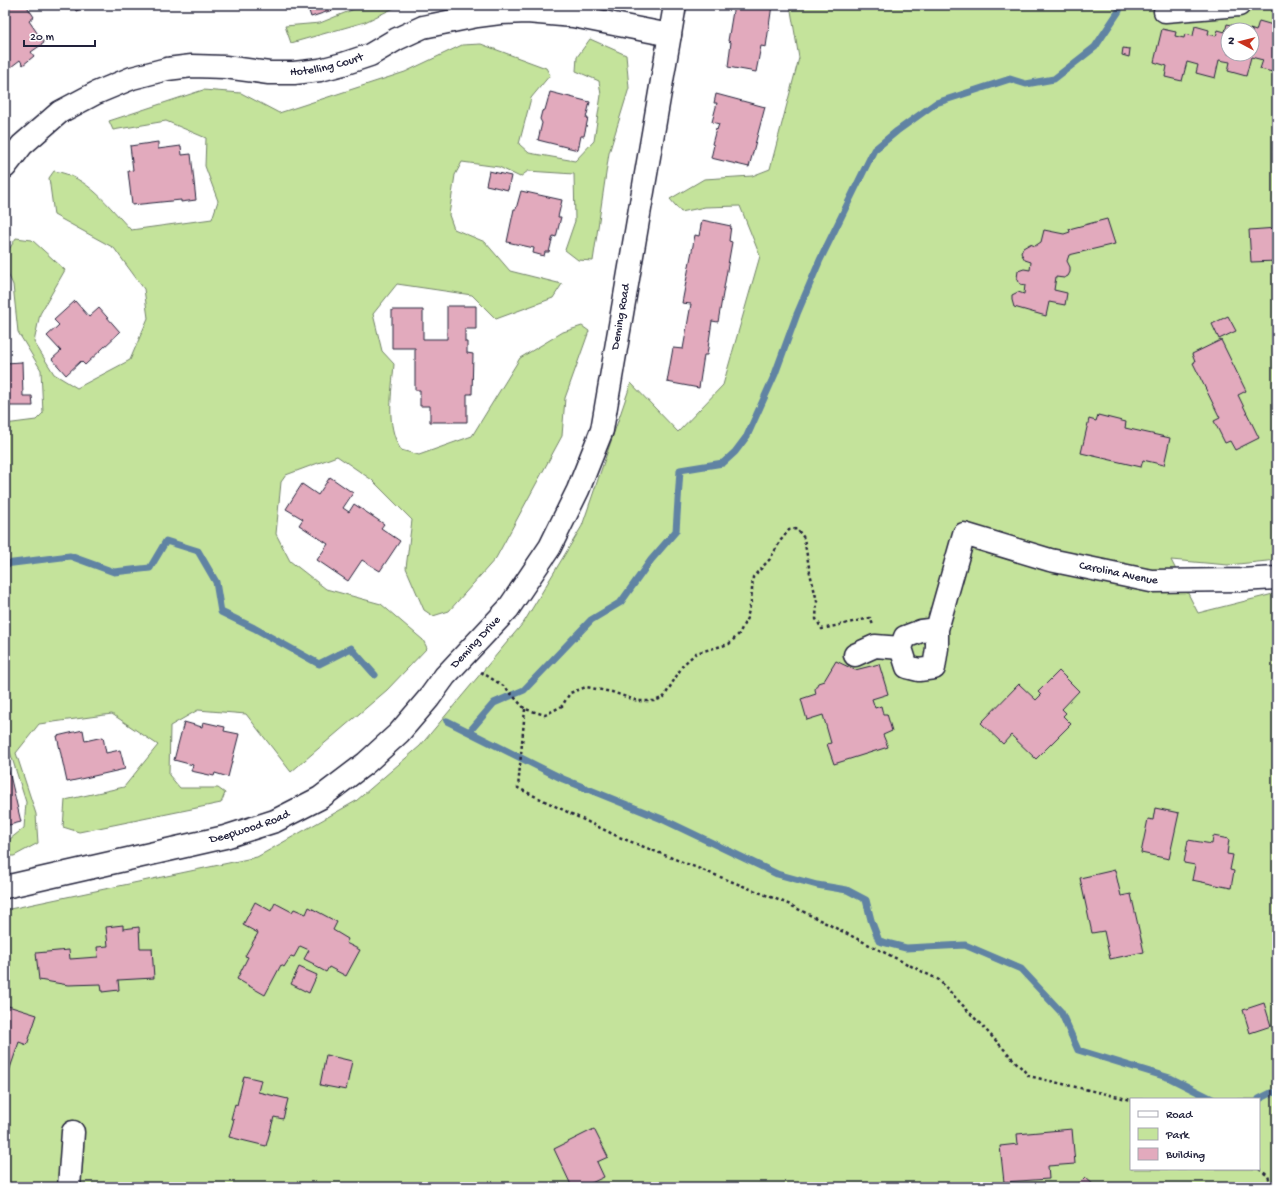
<svg xmlns="http://www.w3.org/2000/svg" width="1282" height="1192" viewBox="0 0 1282 1192" font-family="'Gochi Hand',sans-serif">
<style>
.green{fill:#c4e39b;stroke:#73826b;fill-rule:evenodd}
.lines{fill:none;stroke-linecap:round;stroke-linejoin:round}
.stream{stroke:#6083a3;stroke-width:7}
.building{fill:#e2aabd;stroke:#22223b}
.minor-casing{stroke:#22223b;stroke-width:25}
.path{stroke:#22223b;stroke-width:2.5;stroke-dasharray:3 3;stroke-linecap:butt}
.minor{stroke:#fff;stroke-width:22}
.labels{text-anchor:middle;dominant-baseline:central;stroke-width:3;stroke-linejoin:round;paint-order:stroke}
.street-label{font-size:12px;fill:#22223b;stroke:#fff}
</style>
<rect width="100%" height="100%" fill="#fff"/>
<filter id="ink" filterUnits="userSpaceOnUse"><feTurbulence type="fractalNoise" baseFrequency=".025" numOctaves="2"/><feDisplacementMap in="SourceGraphic" scale="8" xChannelSelector="R" yChannelSelector="G"/><feConvolveMatrix kernelMatrix="1 2 1 2 8 2 1 2 1" color-interpolation-filters="sRGB"/></filter>
<g filter="url(#ink)">
<path class="green" d="M364,5h39l-7,2 -31,15 -74,21 -6,-17 35,-3z
M790,5h487v555l-49,5 -57,-5 27,53 79,-20v594h-1272v-277l252,-53 99,-56 64,-55 104,-124 58,-96 49,-143 47,49 45,-47 37,-129 -20,-50 -35,1 -24,5 -11,-13 34,-20 48,-3 18,-7 29,-111zM1228,30h24v24h-24zM1131,1099h128v70h-128z
M590,39l36,16 3,33 -20,65 -16,108 -15,-1 -13,-10 10,-29 -1,-47 -46,-3 -8,6 -21,-10 -37,-5 -7,13 -6,40 5,14 31,13 25,29 52,13 -9,14 -57,21 -24,-24 -75,-11 -24,30 9,37 12,13c-2,28 -9,61 7,86l18,5 53,-19 48,-78 43,-26 19,-6 7,5 -24,67 -3,38 -66,122 -47,53 -16,5 -9,-6 -18,-42 6,-48 -40,-40 -35,-24 -51,19 -5,7 -5,52 14,27 36,28 55,15 42,36 4,8 -40,42 -96,82 -45,-58 -48,-4 -28,16 -1,49 11,13h38l7,5 -4,10 -142,29 -16,-5 2,-27 59,-13 34,-42 -46,-31 -73,10 -23,29 20,61 2,29 -24,13h-9l5,-17 14,-11 2,-26 -21,-66v-312l31,-4 7,-7 -2,-43 -23,-38 -5,-47 -8,-18v-11l11,-18 16,2 33,30 -25,44 -6,28 20,32 23,14 53,-28 18,-42 -4,-29 -30,-41 -60,-33 -5,-37 5,-7c34,5 55,36 77,59l81,-11 6,-18 -13,-35 1,-28 -40,-17 -53,9 -4,-9 94,-31 38,3 38,20 126,-41 57,-27 19,-1 65,24 4,7 -19,23 -12,46 10,9 46,8 19,-20 7,-46 -2,-14 -23,-10 1,-14z"/>
<g class="lines">
<path class="stream" d="M5,564l65,-8 44,16 36,-4 16,-27 32,10 18,31 5,30 33,16 65,36 32,-16 24,27
M447,721l116,58 99,40 115,55 40,11 30,5 19,10 5,20 8,21 27,7 59,-3 56,24 40,43 17,38 92,28 42,21
M470,731l24,-28 30,-13 67,-70 30,-18 30,-42 25,-29 4,-61 43,-7 12,-11 12,-16 28,-62 22,-60 23,-54 54,-110 23,-19 39,-28 74,-24 16,5 28,-5 41,-32 24,-36
M1259,1099l12,-6 6,-1"/>
</g>
<path class="building" d="M5,5h21l8,12 -5,4 15,22 -13,9 3,4 -11,9 -3,-5 -13,10 -2,-3z
M74,5h18l-16,6z
M307,5h41l-37,12z
M734,5h38l-6,42 -5,-1 -5,26 -28,-5 3,-25 -3,-1z
M1259,21l14,4 -1,3 5,1v44l-17,-4 3,-9 -12,-3 -5,19 -18,-5 2,-9 -11,-2 -4,18 -19,-5 2,-8 -11,-3 -5,19 -17,-4 2,-11 -13,-4 8,-33 14,3 -1,4 9,2 1,-4 8,2 2,-10 14,4 -1,4 8,2 2,-6 7,2 2,-8 14,3 -1,3h-12v24h24v-24h-2v-1l6,2z
M1123,48l7,1 -1,8 -7,-2z
M550,92l40,10 -4,16h2l-4,18h-3l-3,14 -40,-10 4,-17 -2,-4 2,-8 3,-1z
M716,94l49,13 -16,60 -38,-9 3,-13 -2,-1 4,-15 1,1 2,-6 -7,-2 5,-19h-3z
M158,142v7l23,-3 1,9 9,-1 5,46 -15,2v-2l-49,5 -4,-34 5,-1 -3,-24z
M489,171l22,5 -3,14 -22,-5z
M521,191l41,9 -4,17h3l-5,20 -3,-1 -4,16h-4l-1,4 -11,-3 1,-5 -27,-6 7,-33h2z
M1107,219l8,25 -46,11 -2,6 3,6v5l-2,4 -4,2 -8,-1 -2,13 13,3 -2,12 -16,-3 -3,14 -32,-9 -2,-7v-5l6,-3 6,2 1,-9 -5,-1 -3,-6 1,-7 6,-2 6,1 1,-8 -6,-2 -4,-7 2,-5 7,-4 5,2 6,-4 3,-12 20,4 6,-2 -1,-3z
M702,220l29,6 -2,15 3,1 -14,80 -6,-1 -5,34h-3l-5,33 -32,-6 6,-34 10,1 8,-45 -9,-1 13,-68 4,1z
M1277,228v33l-26,1 -2,-32z
M75,301l14,16 10,-9 21,24 -35,33 -4,-4 -15,14 -14,-16 9,-8 -14,-15 12,-11 -5,-5z
M447,306h29v23h-11v13h2v11l6,1 -1,40h-5v28h-37v-16h-10v-16h-5v-42h-23v-38h31v29h24z
M1228,316l8,15 -17,8 -7,-15z
M1221,340l25,51 -8,4 21,43 -24,12 -5,-9 -5,2 -11,-22 6,-3 -27,-55 2,-1 -3,-8z
M22,362l1,34h9l1,10h-28v-43z
M1098,415l28,7 -1,6 45,10 -6,27 -21,-5 -2,7 -60,-14 8,-34 7,2z
M330,477l23,16 -10,15 6,4 5,-8 30,20 -3,4 19,13 -20,30 -18,-11 -14,21 -31,-21 11,-16 -29,-19 4,-6 -17,-10 16,-25 16,11z
M836,661l19,9 24,-6 9,30 -16,5 3,9 6,-2 2,8h4l5,17 -9,4 5,12 -54,17 -7,-20 4,-1 -8,-28 -16,5 -6,-21 15,-5 -1,-5 3,-6 6,-2z
M1059,671l20,20 -17,18 4,4 -3,3 8,8 -35,35 -25,-24 -8,9 -22,-21 38,-39 17,16 5,-5 -3,-3z
M184,722l18,5 1,-5 22,5 -1,4 15,3 -11,43 -13,-4 -1,3 -23,-5 2,-6 -19,-5z
M83,730l2,11 18,-4 3,16 14,-3 5,19 -58,13 -10,-46z
M5,754l16,68 -16,4z
M1155,808l24,5 -10,46 -28,-6 7,-34 5,1z
M1213,836l16,3 -2,15 6,1 -3,15 4,1 -3,17 -39,-8 3,-15 -11,-2 4,-23 24,4z
M1115,870l6,26 10,-2 13,58 -34,7 -6,-28 -12,2 -12,-55z
M255,902l16,9 4,-8 17,9 2,-3 12,5 3,-7 28,15 -4,8 15,9 -2,4 14,7 -14,26 -17,-9 -3,5 -13,-7 1,-1 -10,-5 5,-9 -9,-4 -6,11 -3,-1 -7,11 -3,-2 -16,30 -28,-16 11,-22 -3,-1 13,-23 -15,-8z
M123,925v4l16,-2 1,21h12l2,30 -36,2 1,10 -17,2 -1,-8 -33,1 -29,-5 -3,-27 33,-3 1,9 28,-2 -1,-10 11,-1 -2,-19z
M299,967l18,8 -8,18 -18,-9z
M1264,1003l7,23 -21,7 -7,-23z
M5,1005l32,10 -10,30 -8,-3 -13,38h-1z
M326,1055l26,6 -6,29 -26,-5z
M244,1076l17,4 -3,12 30,7 -5,20 -9,-2 -8,29 -37,-9 5,-18h-3l4,-15 2,1z
M594,1129l14,28 -11,5 7,15 -21,10h-11l-18,-38z
M1072,1129l3,35 -27,2 1,13 -45,3 -4,-36 18,-2 -1,-10z
M1085,1177l11,10h-21z"/>
<g class="lines">
<defs>
<g id="minor">
<path d="M1165,11l74,-6"/>
<path id="s1" d="M5,167l17,-22 38,-33 36,-19 36,-15 35,-9 25,-3 33,1 44,6h25l26,-3 23,-6 27,-9 27,-16 26,-12 54,-11 23,-3 27,-1 46,4 97,19"/>
<path id="s2" d="M937,629l-16,2 -16,6 -4,11 6,19 12,3 15,-2 3,-20v-19l27,-95 86,26 101,21 90,-1 36,-2"/>
<path d="M855,655l20,-9 26,2"/>
<path id="s3" d="M5,887l220,-50 50,-16 45,-23 46,-35 33,-30 30,-35 16,-22 63,-67 42,-62 28,-57 24,-60 73,-425"/>
<path d="M69,1187l4,-55"/>
</g>
</defs>
<use href="#minor" class="minor-casing"/>
<path class="path" d="M481,672l24,15 20,22 20,6 17,-9 8,-13 16,-6 26,5 26,9h17l9,-4 19,-32 13,-12 33,-9 10,-10 8,-16 4,-16 2,-25 17,-18 11,-19 8,-10 8,-1 7,9 6,35 7,28 -1,18 6,10 48,-11 3,7
M525,709l-7,79 101,49 167,66 153,77 90,96 102,24
M1259,1169l9,7 4,11"/>
<use href="#minor" class="minor"/>
</g>
</g>
<g class="labels">
<g class="street-label">
<text stroke="none"><textPath href="#s1" startOffset="355">Hotelling Court</textPath></text>
<text stroke="none"><textPath href="#s3" startOffset="914">Deming Road</textPath></text>
<text stroke="none"><textPath href="#s2" startOffset="390">Carolina Avenue</textPath></text>
<text stroke="none"><textPath href="#s3" startOffset="550">Deming Drive</textPath></text>
<text stroke="none"><textPath href="#s3" startOffset="252">Deepwood Road</textPath></text>
</g>
</g>
<rect width="1282" height="1192" fill="none" stroke="#fff" stroke-width="20"/>
<rect x="10" y="10" width="1262" height="1172" fill="none" stroke="#22223b" stroke-width="1.5" filter="url(#ink)"/>
<rect x="1130" y="1098" width="130" height="72" fill="#ffffff" stroke="#a7a7b1"/>
<rect x="1138" y="1111" width="20" height="6" fill="#ffffff" stroke="#a7a7b1"/>
<text x="1166" y="1118" font-size="12" fill="#22223b">Road</text>
<rect x="1138" y="1128" width="20" height="12" fill="#c4e39b" stroke="#a7a7b1"/>
<text x="1166" y="1138" font-size="12" fill="#22223b">Park</text>
<rect x="1138" y="1148" width="20" height="12" fill="#e2aabd" stroke="#a7a7b1"/>
<text x="1166" y="1158" font-size="12" fill="#22223b">Building</text>
<g transform="translate(1240 42) rotate(277)"><circle r="19" fill="#ffffff" stroke="#a7a7b1"/>
<path d="M0-3L7 15L0 10L-7 15Z" fill="#c8321e"/>
<text y="-6" font-size="11" font-weight="bold" text-anchor="middle" fill="#22223b">N</text>
</g>
<path d="M24 40v6h71v-6" fill="none" stroke="#22223b" stroke-width="2"/>
<text x="30" y="40" font-size="12" fill="#22223b" stroke="#ffffff" stroke-width="3" paint-order="stroke">20 m</text>
</svg>
